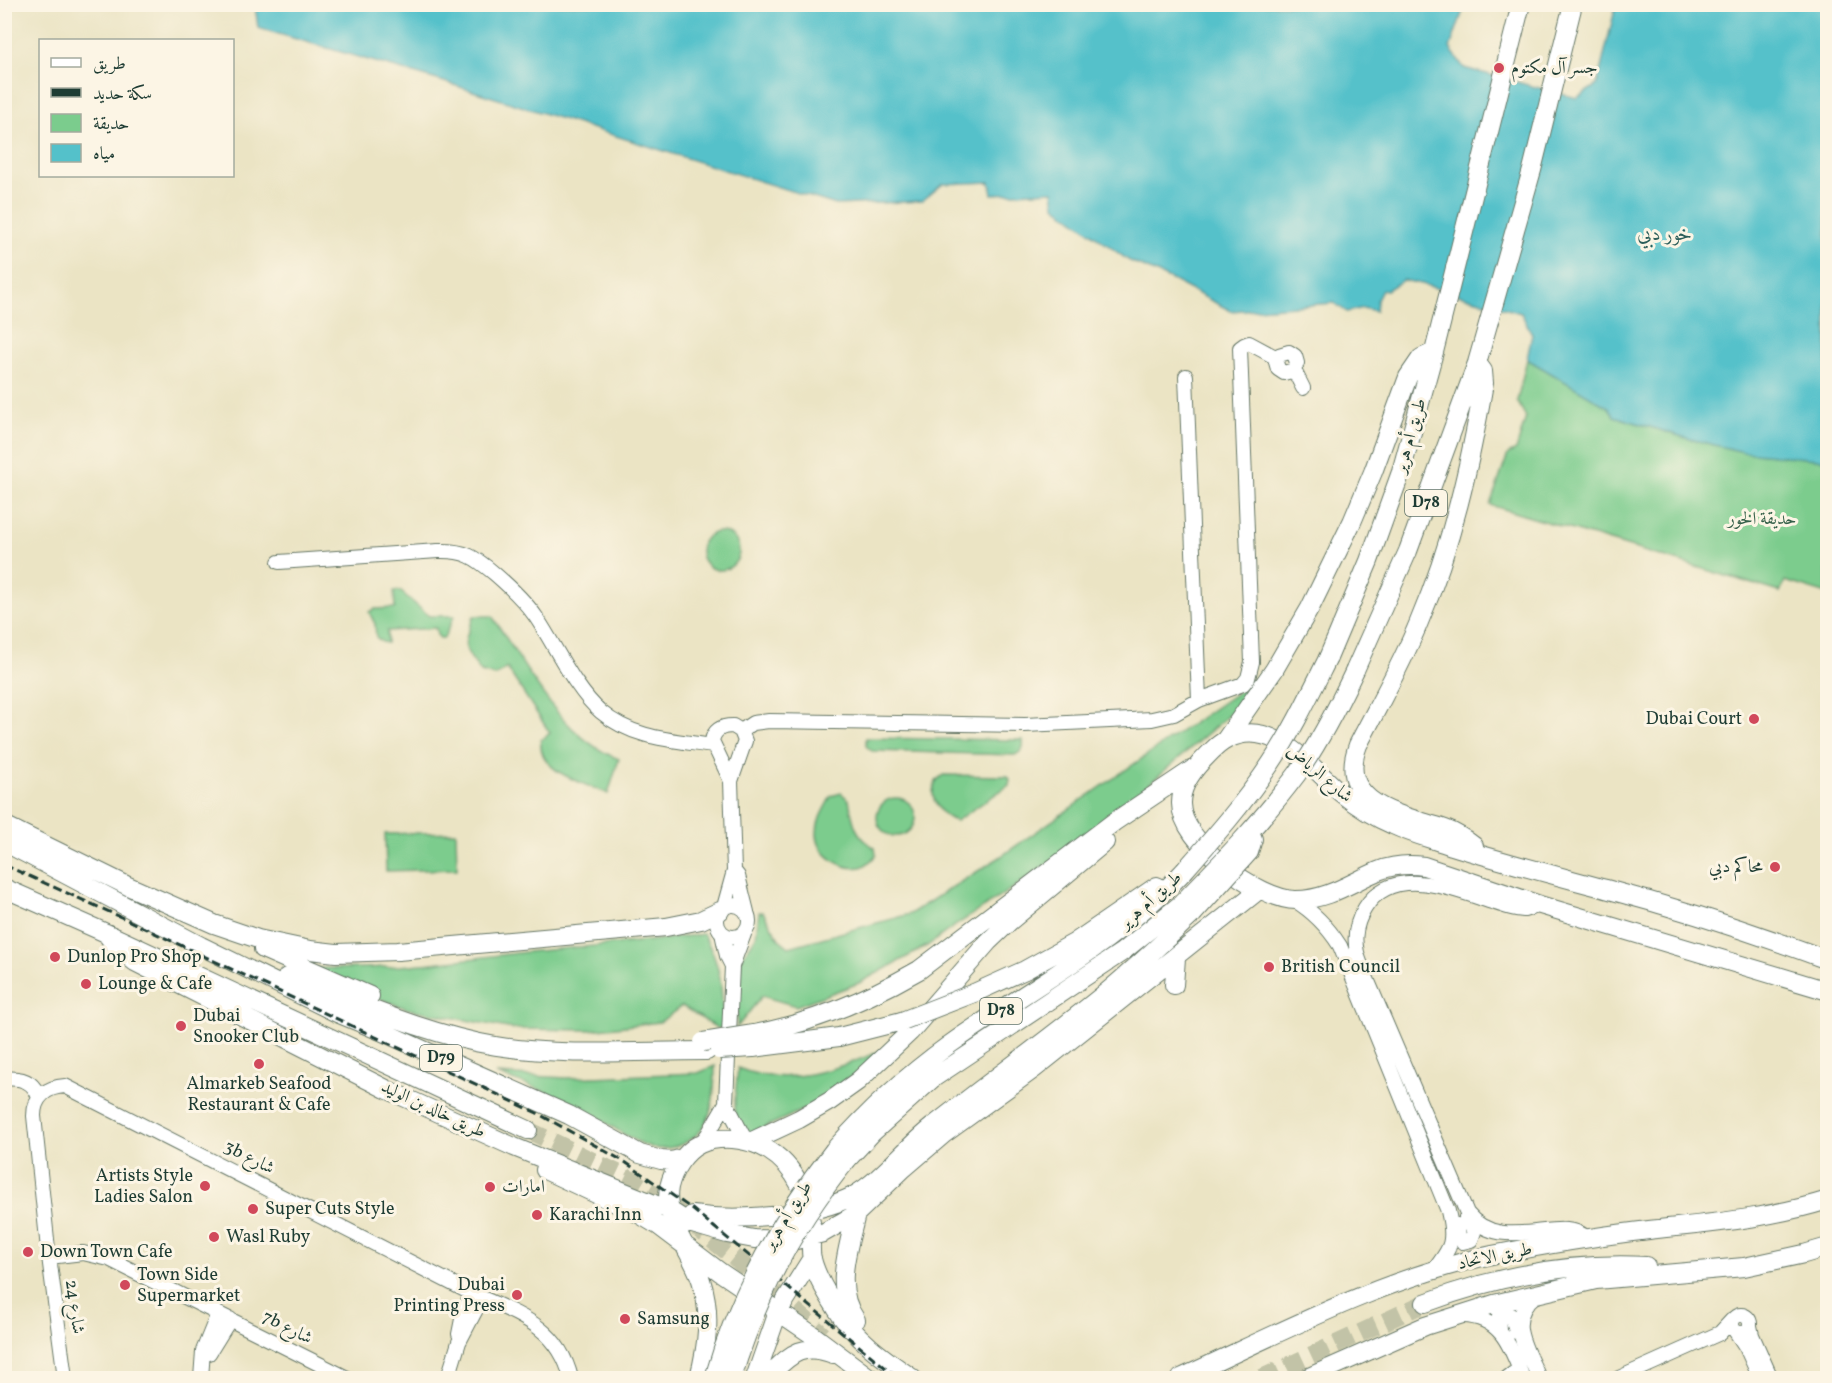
<svg xmlns="http://www.w3.org/2000/svg" width="1832" height="1383" viewBox="0 0 1832 1383" font-family="Vollkorn,Amiri,serif">
<style>
.green{fill:#7bcc8d;stroke:#4d8460;stroke-width:1.5}
.water{fill:#54c1ca;stroke:#3a7f7f;stroke-width:1.5}
.lines{fill:none;stroke-linecap:round;stroke-linejoin:round}
.major-tunnel{stroke:#c2c3a7;stroke-width:18;stroke-dasharray:18 9;stroke-linecap:butt}
.minor-casing{stroke:#676;stroke-width:16}
.major-casing{stroke:#676;stroke-width:20}
.minor{stroke:#fff;stroke-width:14}
.major{stroke:#fff;stroke-width:18}
.rail{stroke:#1f3d34;stroke-width:3;stroke-dasharray:9 4.5;stroke-linecap:butt}
.major-bridge-casing{stroke:#676;stroke-width:20;stroke-linecap:butt}
.major-bridge{stroke:#fff;stroke-width:18}
.poi-dot{fill:#d1495b;stroke:#fcf5e5;stroke-width:2}
.labels{text-anchor:middle;dominant-baseline:central;stroke-width:6;stroke-linejoin:round;paint-order:stroke}
.shield{fill:#fcf5e5;stroke:#617469;stroke-width:1.5}
.shield-label{font-size:16px;font-weight:bold;fill:#1f3d34}
.poi-label{font-size:18px;fill:#1f3d34;stroke:#fcf5e5;text-anchor:start}
.street-label{font-size:18px;fill:#1f3d34;stroke:#fcf5e5}
.park-label{font-size:18px;fill:#36614a;stroke:#fcf5e5}
.water-label{font-size:20px;font-style:italic;fill:#2c5e5a;stroke:#fcf5e5}
</style>
<rect width="100%" height="100%" fill="#fcf5e5"/>
<filter id="ink" filterUnits="userSpaceOnUse"><feTurbulence type="fractalNoise" baseFrequency=".0167" numOctaves="2"/><feDisplacementMap in="SourceGraphic" scale="12" xChannelSelector="R" yChannelSelector="G"/><feConvolveMatrix kernelMatrix="1 2 1 2 8 2 1 2 1" color-interpolation-filters="sRGB"/></filter>
<filter id="wash" filterUnits="userSpaceOnUse"><feTurbulence type="fractalNoise" baseFrequency=".008" numOctaves="4" result="noise"/><feDisplacementMap in="SourceGraphic" scale="24" xChannelSelector="R" yChannelSelector="G"/><feGaussianBlur stdDeviation="1.35" result="paint"/><feColorMatrix in="noise" values="0 0 0 0 0 0 0 0 0 0 0 0 0 0 0 0 0 1.4 0 .05"/><feComposite in="paint" operator="in"/></filter>
<g filter="url(#wash)">
<rect width="100%" height="100%" fill="#ebe4c4"/>
<path class="green" d="M1527,359l81,48 6,9 76,23 54,13 83,8v134l-42,-13 -5,11 -290,-87 18,-51 8,-4 10,-33 -9,-16z
M701 551a19 19 0 1 1 38 0a19 19 0 1 1-38 0Z
M394,591h6l29,25h25l-10,22h-4l-3,-3 -1,-7 -49,3v12l-5,-1 -6,-5 -1,-13 -6,-12 5,-3 21,-1z
M474,616h18c34,50 68,121 127,143l-11,35c-23,-11 -71,-21 -67,-54l9,-7 -43,-65 -12,8 -14,-4c-20,-27 -19,-25 -7,-56z
M1248,685l2,4 -20,25 -104,90 -90,69 -83,54 -26,19 -68,37 -63,23 -34,-10 -25,31 1,-45 3,-23 15,-22 3,-25h4l16,27 10,8 121,-33 87,-55z
M866,738l157,2c1,8 0,11 -8,15l-143,-4 -6,-5z
M943,775l64,1 3,3 -1,6 -53,36c-15,-4 -29,-24 -20,-39 1,-3 5,-5 7,-7z
M841,793l8,7c4,22 5,35 26,48l1,7c-4,5 -9,10 -15,12 -20,4 -45,-14 -44,-35 0,-13 8,-24 14,-36z
M877 817a19 19 0 1 1 38 0a19 19 0 1 1-38 0Z
M456,832l1,37 -71,2 -1,-37z
M703,934c20,34 19,55 20,94h-6l-35,-22 -22,16 -70,8 -77,-1 -105,-20 -76,-27 -15,-14c70,3 139,-8 209,-16 59,-6 118,-9 177,-18z
M886,1049l-55,48 -83,38 -13,-19v-19l3,-29c50,21 100,0 148,-19z
M715,1066c-1,34 -1,67 -38,80 -7,2 -16,4 -23,2 -31,-9 -55,-34 -85,-47 -23,-10 -49,-18 -73,-27l70,4 132,-5z"/>
<path class="water" d="M255,5h1210l-15,43 14,20 113,30 20,-13 19,-80h211v455l-83,-8 -54,-13 -76,-23 -6,-9 -81,-48 5,-25 -11,-21 -99,-29 -19,-4 -16,10h-5l-5,10 -1,11 -13,-3 -16,4 -13,-9 -103,8 -57,-30 -46,-21 -73,-54 -2,-15 -61,3 -2,-12 -47,2 -21,17 -86,4 -395,-124 -183,-53z"/>
</g>
<g filter="url(#ink)">
<g class="lines">
<path class="major-tunnel" d="M528,1130l100,48 25,15 81,64 89,78
M1262,1378l163,-75"/>
<defs>
<path id="minor" d="M1294,370l-10,3 -6,-4 -2,-7 3,-7 10,-3 6,4 2,7 -3,7 9,18
M1186,376l13,324
M279,562l159,-11c27,-1 37,6 57,23 15,13 30,27 41,43 19,28 39,73 65,95 32,27 72,28 112,34
M733,726l8,5 4,10 -14,40 -19,-40c2,-11 9,-15 21,-15z
M741,731l12,-8 16,-2 256,4 127,-6 22,-5 25,-14 44,-16 5,-6 4,-16 -12,-314 4,-3 5,-2 28,15
M734,871l4,5 9,36
M1294,900c20,12 34,27 46,46l108,265c7,30 4,36 -15,60
M717 921a16 16 0 1 1 32 0a16 16 0 1 1-32 0Z
M1540,905l-16,5 -8,-1c-44,-10 -119,-53 -151,-1 -12,19 -12,37 -4,57l106,248c35,44 96,-1 121,26
M724,907l10,-36 -3,-90
M732,966l12,-32
M4,1079c17,-2 30,2 35,19
M726,1103l20,38
M700,1144l8,-10 18,-31 6,-137 -5,-10 -5,-23
M1457,1225l2,11 4,6 8,-2 3,-8 -8,-15
M49,1257l34,-4 26,6 238,119
M1536,1295c-32,25 -9,54 3,83
M1732 1324a9 9 0 1 1 18 0a9 9 0 1 1-18 0Z
M1463,1316c39,1 48,32 60,62
M1750,1326l2,9 19,43
M1500,1331l-1,-15 7,-4 6,4 4,16
M1736,1332l10,15 14,31
M459,1334l3,-15 9,-26
M209,1353l21,-34
M65,1378l-17,-129 -14,-133c0,-19 13,-29 31,-30l406,207c45,21 87,32 100,85
M201,1378l2,-27 15,-37
M448,1378l11,-36 23,-44
M1507,1378l12,-9
M1619,1378l101,-45 12,-13"/>
<path id="major" d="M1328,658l41,-97 32,-89 33,-120 87,-348
M1355,670l53,-119 69,-188 55,-193 41,-166
M1226,739l48,-69 36,-62 42,-86 21,-50 35,-95 13,-19 13,-6
M4,825l124,61 86,38 44,15 52,11 26,3 62,-2 268,-24 35,-7 19,-9
M4,842l197,104 136,67 46,19 186,83 71,39 21,6 11,1 11,-3
M1474,846c-9,-7 -18,-13 -29,-17 -40,-14 -110,-23 -87,-84 21,-41 44,-81 61,-123 33,-77 51,-157 65,-239l-1,-12 -6,-8
M4,888l102,45 422,197
M106,933l9,13 20,16 251,127 128,58 155,63 20,13 38,11 27,5 42,1 27,-7 33,-19 46,-44 42,-36 90,-65 225,-179
M263,949l107,47
M1828,960c-73,-27 -147,-51 -222,-71 -52,-14 -103,-27 -154,-43 -20,-7 -40,-12 -59,-21 -19,-8 -36,-19 -52,-32 -30,-25 -69,-77 -113,-54 -10,4 -19,15 -27,23 -10,11 -20,26 -20,41 -1,39 78,97 115,97 31,0 56,-18 82,-29 15,-6 30,-7 46,-5l116,39 288,86
M287,977c68,25 138,57 209,69 69,11 142,5 211,5
M1174,985l2,-27
M974,993l51,-23 49,-27 83,-57
M754,1034c59,-11 113,-34 165,-64l195,-148 79,-53
M753,1048l86,-11 63,-16
M750,1142l49,-23 31,-18 28,-20 52,-49 78,-90 22,-21 95,-79
M834,1150c35,-40 72,-74 115,-105 80,-57 168,-101 235,-174
M847,1160l26,-28 59,-53 190,-127 59,-48
M545,1170l94,44 20,12 61,46 94,64 56,42
M856,1214c-8,36 -23,74 0,106
M692,1215c45,6 120,2 161,-19 30,-17 52,-48 79,-69 58,-46 119,-89 176,-136 30,-25 57,-51 85,-77
M1425,1303c71,-27 144,-41 221,-37
M699,1378c8,-32 13,-65 2,-98 -10,-30 -38,-59 -32,-93 4,-17 15,-35 31,-43 16,-7 36,-6 53,-1 35,12 54,45 58,80 2,12 -2,24 1,36 4,17 15,35 24,49 18,30 48,51 76,70
M755,1378l23,-66 34,-54
M766,1378c23,-21 33,-37 67,-24
M1181,1378c101,-46 202,-100 311,-123 52,-10 105,-19 157,-25 63,-7 118,-11 179,-30
M1307,1378l118,-52 69,-22 102,-24 148,-13 60,-13 24,-7"/>
</defs>
<use href="#minor" class="minor-casing"/>
<use href="#major" class="major-casing"/>
<use href="#minor" class="minor"/>
<use href="#major" class="major"/>
<path class="rail" d="M4,865l119,53 414,195 88,49 67,47 206,169"/>
<defs>
<path id="major-bridge" d="M1184,871c31,-35 61,-69 87,-108 22,-33 39,-69 57,-105
M1181,904c41,-42 81,-83 116,-130 23,-32 41,-68 58,-104
M1193,914l56,-62 4,-13 -3,-7
M902,1021l72,-28
M703,1042l51,-8
M719,1050l34,-2
M714,1378c24,-84 66,-159 120,-228
M732,1378c24,-79 62,-153 115,-218"/>
</defs>
<use href="#major-bridge" class="major-bridge-casing"/>
<use href="#major-bridge" class="major-bridge"/>
</g>
</g>
<g class="poi-dot">
<circle cx="1499" cy="68" r="6"/>
<circle cx="1754" cy="719" r="6"/>
<circle cx="1775" cy="867" r="6"/>
<circle cx="55" cy="957" r="6"/>
<circle cx="1269" cy="967" r="6"/>
<circle cx="86" cy="984" r="6"/>
<circle cx="181" cy="1026" r="6"/>
<circle cx="259" cy="1064" r="6"/>
<circle cx="205" cy="1186" r="6"/>
<circle cx="490" cy="1187" r="6"/>
<circle cx="253" cy="1209" r="6"/>
<circle cx="537" cy="1215" r="6"/>
<circle cx="214" cy="1237" r="6"/>
<circle cx="28" cy="1252" r="6"/>
<circle cx="125" cy="1285" r="6"/>
<circle cx="517" cy="1295" r="6"/>
<circle cx="625" cy="1319" r="6"/>
</g>
<g class="labels">
<g class="shield">
<rect x="1405" y="490" width="42" height="26" rx="4.5"/>
<rect x="980" y="998" width="42" height="26" rx="4.5"/>
<rect x="420" y="1045" width="42" height="26" rx="4.5"/>
</g>
<g class="shield-label">
<text x="1426" y="503">D78</text>
<text x="1001" y="1011">D78</text>
<text x="441" y="1058">D79</text>
</g>
<g class="poi-label">
<text x="1511" y="68">جسر آل مكتوم</text>
<text x="1742" y="719" text-anchor="end">Dubai Court</text>
<text x="1763" y="867" text-anchor="end">محاكم دبي</text>
<text x="67" y="957">Dunlop Pro Shop</text>
<text x="1281" y="967">British Council</text>
<text x="98" y="984">Lounge &amp; Cafe</text>
<text x="193" y="1016">Dubai<tspan x="193" dy="21">Snooker Club</tspan></text>
<text x="259" y="1084" text-anchor="middle">Almarkeb Seafood<tspan x="259" dy="21">Restaurant &amp; Cafe</tspan></text>
<text x="193" y="1176" text-anchor="end">Artists Style<tspan x="193" dy="21">Ladies Salon</tspan></text>
<text x="502" y="1187">امارات</text>
<text x="265" y="1209">Super Cuts Style</text>
<text x="549" y="1215">Karachi Inn</text>
<text x="226" y="1237">Wasl Ruby</text>
<text x="40" y="1252">Down Town Cafe</text>
<text x="137" y="1275">Town Side<tspan x="137" dy="21">Supermarket</tspan></text>
<text x="505" y="1285" text-anchor="end">Dubai<tspan x="505" dy="21">Printing Press</tspan></text>
<text x="637" y="1319">Samsung</text>
</g>
<g class="street-label">
<text transform="translate(1411 436) rotate(-74)">طريق أم هرير</text>
<text transform="translate(1319 774) rotate(40)">شارع الرياض</text>
<text transform="translate(1151 901) rotate(-42)">طريق أم هرير</text>
<text transform="translate(433 1110) rotate(25)">طريق خالد بن الوليد</text>
<text transform="translate(249 1158) rotate(27)">3b شارع</text>
<text transform="translate(788 1216) rotate(-58)">طريق أم هرير</text>
<text transform="translate(1495 1257) rotate(-12)">طريق الاتحاد</text>
<text transform="translate(74 1307) rotate(82)">شارع 24</text>
<text transform="translate(287 1328) rotate(27)">7b شارع</text>
</g>
<g class="park-label">
<text x="1762" y="519">حديقة الخور</text>
</g>
<g class="water-label">
<text x="1665" y="235">خور دبي</text>
</g>
</g>
<rect width="1832" height="1383" fill="none" stroke="#fcf5e5" stroke-width="24"/>
<rect x="39" y="39" width="195" height="138" fill="#fcf5e5" stroke="#a4ab9e" stroke-width="1.5"/>
<rect x="51" y="58" width="30" height="9" fill="#ffffff" stroke="#a4ab9e" stroke-width="1.5"/>
<text x="93" y="69" font-size="18" fill="#1f3d34">طريق</text>
<rect x="51" y="88" width="30" height="9" fill="#1f3d34" stroke="#a4ab9e" stroke-width="1.5"/>
<text x="93" y="99" font-size="18" fill="#1f3d34">سكة حديد</text>
<rect x="51" y="114" width="30" height="18" fill="#7bcc8d" stroke="#a4ab9e" stroke-width="1.5"/>
<text x="93" y="129" font-size="18" fill="#1f3d34">حديقة</text>
<rect x="51" y="144" width="30" height="18" fill="#54c1ca" stroke="#a4ab9e" stroke-width="1.5"/>
<text x="93" y="159" font-size="18" fill="#1f3d34">مياه</text>
</svg>
